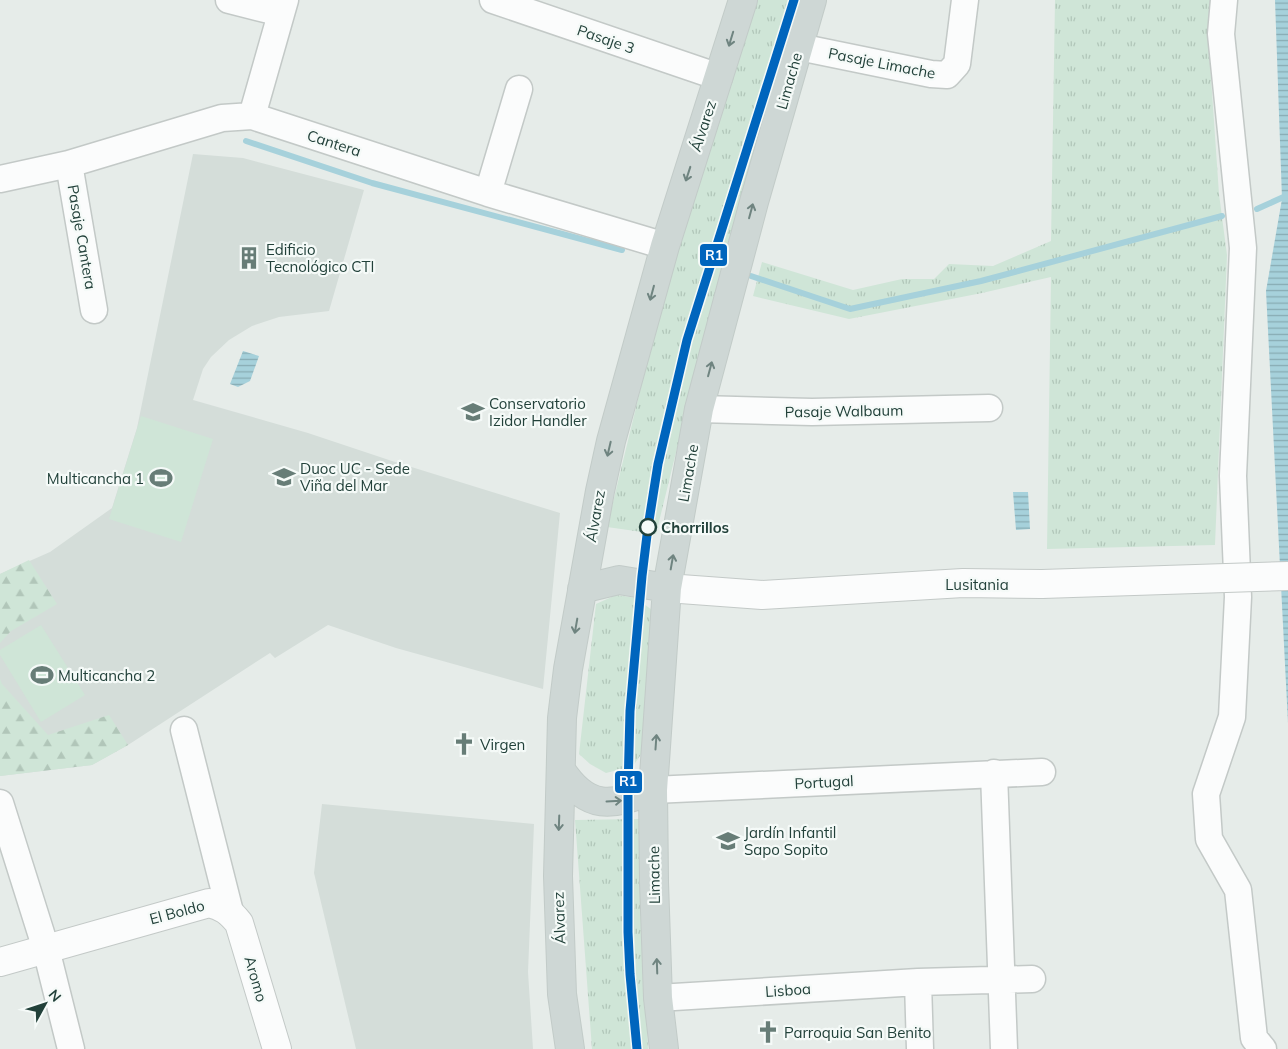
<svg xmlns="http://www.w3.org/2000/svg" width="1288" height="1049" viewBox="0 0 1288 1049" font-family="Mulish,sans-serif">
<style>
.built{fill:#d4ddd9}
.grass{fill:url(#grass-tufts)}
.forest{fill:url(#forest-firs)}
.pitch{fill:#cfe5d7}
.water{fill:url(#water-rules)}
.lines{fill:none;stroke-linecap:round;stroke-linejoin:round}
.stream{stroke:#a6d1db;stroke-width:6}
.minor-casing{stroke:#c3c9c7;stroke-width:29}
.tertiary-casing{stroke:#c3c9c7;stroke-width:30}
.primary-casing{stroke:#c2cbc8;stroke-width:30}
.minor{stroke:#fbfcfc;stroke-width:26}
.tertiary{stroke:#fbfcfc;stroke-width:28}
.primary{stroke:#ced7d5;stroke-width:28}
.tertiary-bridge-casing{stroke:#c3c9c7;stroke-width:30;stroke-linecap:butt}
.tertiary-bridge{stroke:#fbfcfc;stroke-width:28}
.rail-1-casing{stroke:#f5faf8;stroke-width:12}
.rail-1{stroke:#0065bd;stroke-width:9}
.oneway{stroke:#6f8480}
.stop-dot{fill:#f5faf8;stroke:#22413a;stroke-width:2.5}
.labels{text-anchor:middle;dominant-baseline:central;stroke-width:4.5;stroke-linejoin:round;paint-order:stroke}
.street-label{font-size:15px;fill:#22413a;stroke:#f5faf8}
.poi-label{font-size:15px;fill:#22413a;stroke:#f5faf8;text-anchor:start}
.stop-label{font-size:15px;font-weight:bold;fill:#22413a;stroke:#f5faf8;text-anchor:start}
.line-badge{stroke:#f5faf8;stroke-width:2}
.badge-label{font-size:14px;text-anchor:middle;font-weight:bold;fill:#fff}
</style>
<defs>
<pattern id="grass-tufts" width="24" height="20" patternUnits="userSpaceOnUse" patternTransform="scale(1.25)"><rect width="24" height="20" fill="#cfe5d7"/><path d="M3 7l-1-3M5 7V3M7 7l1-3M15 17l-1-3M17 17v-4M19 17l1-3" fill="none" stroke="#b1c6b9"/></pattern>
<pattern id="forest-firs" width="22" height="20" patternUnits="userSpaceOnUse" patternTransform="scale(1.25)"><rect width="22" height="20" fill="#cfe5d7"/><path d="M5 1l3.5 6h-7zM16 11l3.5 6h-7z" fill="#b1c6b9"/></pattern>
<pattern id="water-rules" width="6" height="5" patternUnits="userSpaceOnUse" patternTransform="scale(1.25)"><rect width="6" height="5" fill="#a6d1db"/><path d="M0 2.5h6" fill="none" stroke="#87abb3"/></pattern>
</defs>
<rect width="100%" height="100%" fill="#e6ece9"/>
<path class="built" d="M193,154l50,4 121,32 -35,121 -50,6 -27,9 -23,14 -18,17 -8,12 -10,31 115,33 84,28 168,52 -17,176 -147,-41 -68,-23 -53,33 -5,-5 -142,92 -36,20 -92,11v-202l50,-22 62,-44 25,-80z
M322,804l212,20 -6,148 5,77h-177l-42,-176z"/>
<path class="grass" d="M752,0h47l-25,99 -54,174 -64,261 -49,-7 66,-272z
M1055,0h156l-3,34 11,160 8,61 -12,290 -168,4 4,-272 -69,16 -133,26 -96,-23 9,-34 91,28 49,-11h32l15,-15 44,2 58,-25z
M616,595l20,3 16,12 -10,143 -9,13 -27,7 -16,-9 -11,-10 17,-150z
M640,819l8,230h-56l-17,-229z"/>
<path class="forest" d="M29,560l28,44 -46,27 -11,12v-69z
M0,679l2,5 46,51 61,-20 19,30 -36,20 -92,11z"/>
<path class="pitch" d="M141,416l72,23 -32,103 -72,-23z
M41,625l44,70 -44,27 -41,-67v-5z"/>
<path class="water" d="M1275,0h13v723l-22,-432 16,-92z
M243,351l16,5 -9,25 -12,6 -8,-3z
M1013,492h15l2,37 -14,1z"/>
<g class="lines">
<path class="stream" d="M246,141l126,42 250,67
M1257,209l31,-14
M751,276l99,33 131,-28 241,-65"/>
<defs>
<path id="minor" d="M229,0l52,13
M493,0l226,77
M1224,0l-3,34 22,214 -10,228 5,121 -6,120 -26,77 3,45 29,51 16,148 9,11
M799,47l132,27 16,1 10,-11 8,-64
M252,116l33,-116
M69,164l25,146
M0,179l69,-15 153,-46 30,-2 236,77 177,53
M488,193l31,-104
M699,409l113,3 177,-4
M184,730l46,182
M994,773l10,276
M653,790l389,-18
M0,803l46,146 25,100
M918,982l2,67
M658,998l260,-16 114,-3"/>
<path id="tertiary" d="M667,588l95,7 201,-12 79,1
M0,962l209,-59c14,3 21,9 30,20l38,126"/>
<path id="primary" d="M582,589l37,-9 48,8
M561,770c27,41 50,36 92,20
M570,1049l-8,-55 -4,-118 4,-158 6,-49 32,-178 11,-50 54,-195 78,-246
M664,1049l-6,-51 -4,-116 -1,-92 14,-202 32,-179 55,-207 58,-202"/>
</defs>
<use href="#minor" class="minor-casing"/>
<use href="#tertiary" class="tertiary-casing"/>
<use href="#primary" class="primary-casing"/>
<use href="#minor" class="minor"/>
<use href="#tertiary" class="tertiary"/>
<use href="#primary" class="primary"/>
<defs>
<path id="tertiary-bridge" d="M1042,584l246,-8"/>
</defs>
<use href="#tertiary-bridge" class="tertiary-bridge-casing"/>
<use href="#tertiary-bridge" class="tertiary-bridge"/>
<defs>
<path id="rail-1" d="M637,1049l-7,-75 -2,-42v-143l2,-78 12,-135 6,-49 10,-63 29,-124 107,-340"/>
</defs>
<use href="#rail-1" class="rail-1-casing"/>
<use href="#rail-1" class="rail-1"/>
</g>
<defs><path id="oneway-shaft" d="M-6 0H5M1.5-3L5.5 0L1.5 3" fill="none" stroke-width="1.6" stroke-linecap="round" stroke-linejoin="round" transform="scale(1.25)"/></defs>
<g class="oneway">
<use href="#oneway-shaft" transform="translate(731 39) rotate(107)"/>
<use href="#oneway-shaft" transform="translate(688 174) rotate(108)"/>
<use href="#oneway-shaft" transform="translate(751 211) rotate(-75)"/>
<use href="#oneway-shaft" transform="translate(652 293) rotate(105)"/>
<use href="#oneway-shaft" transform="translate(710 369) rotate(-75)"/>
<use href="#oneway-shaft" transform="translate(609 449) rotate(103)"/>
<use href="#oneway-shaft" transform="translate(672 562) rotate(-80)"/>
<use href="#oneway-shaft" transform="translate(576 626) rotate(100)"/>
<use href="#oneway-shaft" transform="translate(656 742) rotate(-86)"/>
<use href="#oneway-shaft" transform="translate(614 801) rotate(-3)"/>
<use href="#oneway-shaft" transform="translate(559 823) rotate(92)"/>
<use href="#oneway-shaft" transform="translate(657 966) rotate(-92)"/>
</g>
<defs>
<symbol id="building-bare" viewBox="-9 -9 18 18"><path d="M-4-6H4V6H1V3H-1V6H-4ZM-2.5-4.3h1.7v1.8h-1.7ZM.8-4.3h1.7v1.8H.8ZM-2.5-1h1.7V.8h-1.7ZM.8-1h1.7V.8H.8Z" fill="#677d77" stroke="#f5faf8" stroke-width="2.5" paint-order="stroke"/></symbol>
<symbol id="school-bare" viewBox="-9 -9 18 18"><path d="M0-5L7-2L0 1L-7-2ZM-4 1L0 2.5L4 1V4Q0 6-4 4Z" fill="#677d77" stroke="#f5faf8" stroke-width="2.5" paint-order="stroke"/></symbol>
<symbol id="university-bare" viewBox="-9 -9 18 18"><path d="M0-5L7-2L0 1L-7-2ZM-4 1L0 2.5L4 1V4Q0 6-4 4Z" fill="#677d77" stroke="#f5faf8" stroke-width="2.5" paint-order="stroke"/></symbol>
<symbol id="stadium-bare" viewBox="-9 -9 18 18"><path d="M0-5a6.5 5 0 1 0 0 10a6.5 5 0 1 0 0-10ZM-3.5-1.8h7v3.6h-7Z" fill="#677d77" stroke="#f5faf8" stroke-width="2.5" paint-order="stroke"/></symbol>
<symbol id="church-bare" viewBox="-9 -9 18 18"><path d="M-1.2-6h2.4v3.5h3.3v2.4h-3.3V6h-2.4V-.1h-3.3v-2.4h3.3Z" fill="#677d77" stroke="#f5faf8" stroke-width="2.5" paint-order="stroke"/></symbol>
</defs>
<g fill-rule="evenodd">
<use href="#building-bare" x="233" y="242" width="32" height="32"/>
<use href="#school-bare" x="457" y="396" width="32" height="32"/>
<use href="#university-bare" x="268" y="461" width="32" height="32"/>
<use href="#stadium-bare" x="145" y="462" width="32" height="32"/>
<use href="#stadium-bare" x="26" y="659" width="32" height="32"/>
<use href="#church-bare" x="448" y="728" width="32" height="32"/>
<use href="#school-bare" x="712" y="825" width="32" height="32"/>
<use href="#church-bare" x="752" y="1016" width="32" height="32"/>
</g>
<circle class="stop-dot" cx="648" cy="527" r="8"/>
<g class="labels">
<g class="street-label">
<text transform="translate(606 39) rotate(19)">Pasaje 3</text>
<text transform="translate(882 63) rotate(11)">Pasaje Limache</text>
<text transform="translate(789 81) rotate(-74)">Limache</text>
<text transform="translate(703 126) rotate(-72)">Álvarez</text>
<text transform="translate(334 143) rotate(18)">Cantera</text>
<text transform="translate(82 237) rotate(80)">Pasaje Cantera</text>
<text transform="translate(844 411) rotate(-1)">Pasaje Walbaum</text>
<text transform="translate(688 473) rotate(-80)">Limache</text>
<text transform="translate(595 516) rotate(-80)">Álvarez</text>
<text x="977" y="584">Lusitania</text>
<text transform="translate(824 782) rotate(-3)">Portugal</text>
<text transform="translate(654 875) rotate(-91)">Limache</text>
<text transform="translate(177 912) rotate(-15)">El Boldo</text>
<text transform="translate(559 918) rotate(-92)">Álvarez</text>
<text transform="translate(256 979) rotate(74)">Aromo</text>
<text transform="translate(788 990) rotate(-4)">Lisboa</text>
</g>
<g class="poi-label">
<text x="266" y="249">Edificio<tspan x="266" dy="17">Tecnológico CTI</tspan></text>
<text x="489" y="403">Conservatorio<tspan x="489" dy="17">Izidor Handler</tspan></text>
<text x="300" y="468">Duoc UC - Sede<tspan x="300" dy="17">Viña del Mar</tspan></text>
<text x="144" y="478" text-anchor="end">Multicancha 1</text>
<text x="58" y="675">Multicancha 2</text>
<text x="480" y="744">Virgen</text>
<text x="744" y="832">Jardín Infantil<tspan x="744" dy="17">Sapo Sopito</tspan></text>
<text x="784" y="1032">Parroquia San Benito</text>
</g>
<g class="stop-label">
<text x="661" y="527">Chorrillos</text>
</g>
</g>
<g class="line-badge">
<rect x="699" y="243" width="29" height="24" rx="5" fill="#0065bd"/>
<rect x="614" y="770" width="29" height="24" rx="5" fill="#0065bd"/>
</g>
<g class="badge-label">
<text x="714" y="260">R1</text>
<text x="628" y="786">R1</text>
</g>
<g transform="translate(45 1004) rotate(50)" stroke="#f5faf8" stroke-width="4" paint-order="stroke">
<path d="M0-4L9 19L0 12L-9 19Z" fill="#22413a"/>
<text y="-8" font-size="14" font-weight="bold" text-anchor="middle" fill="#22413a">N</text>
</g>
</svg>
